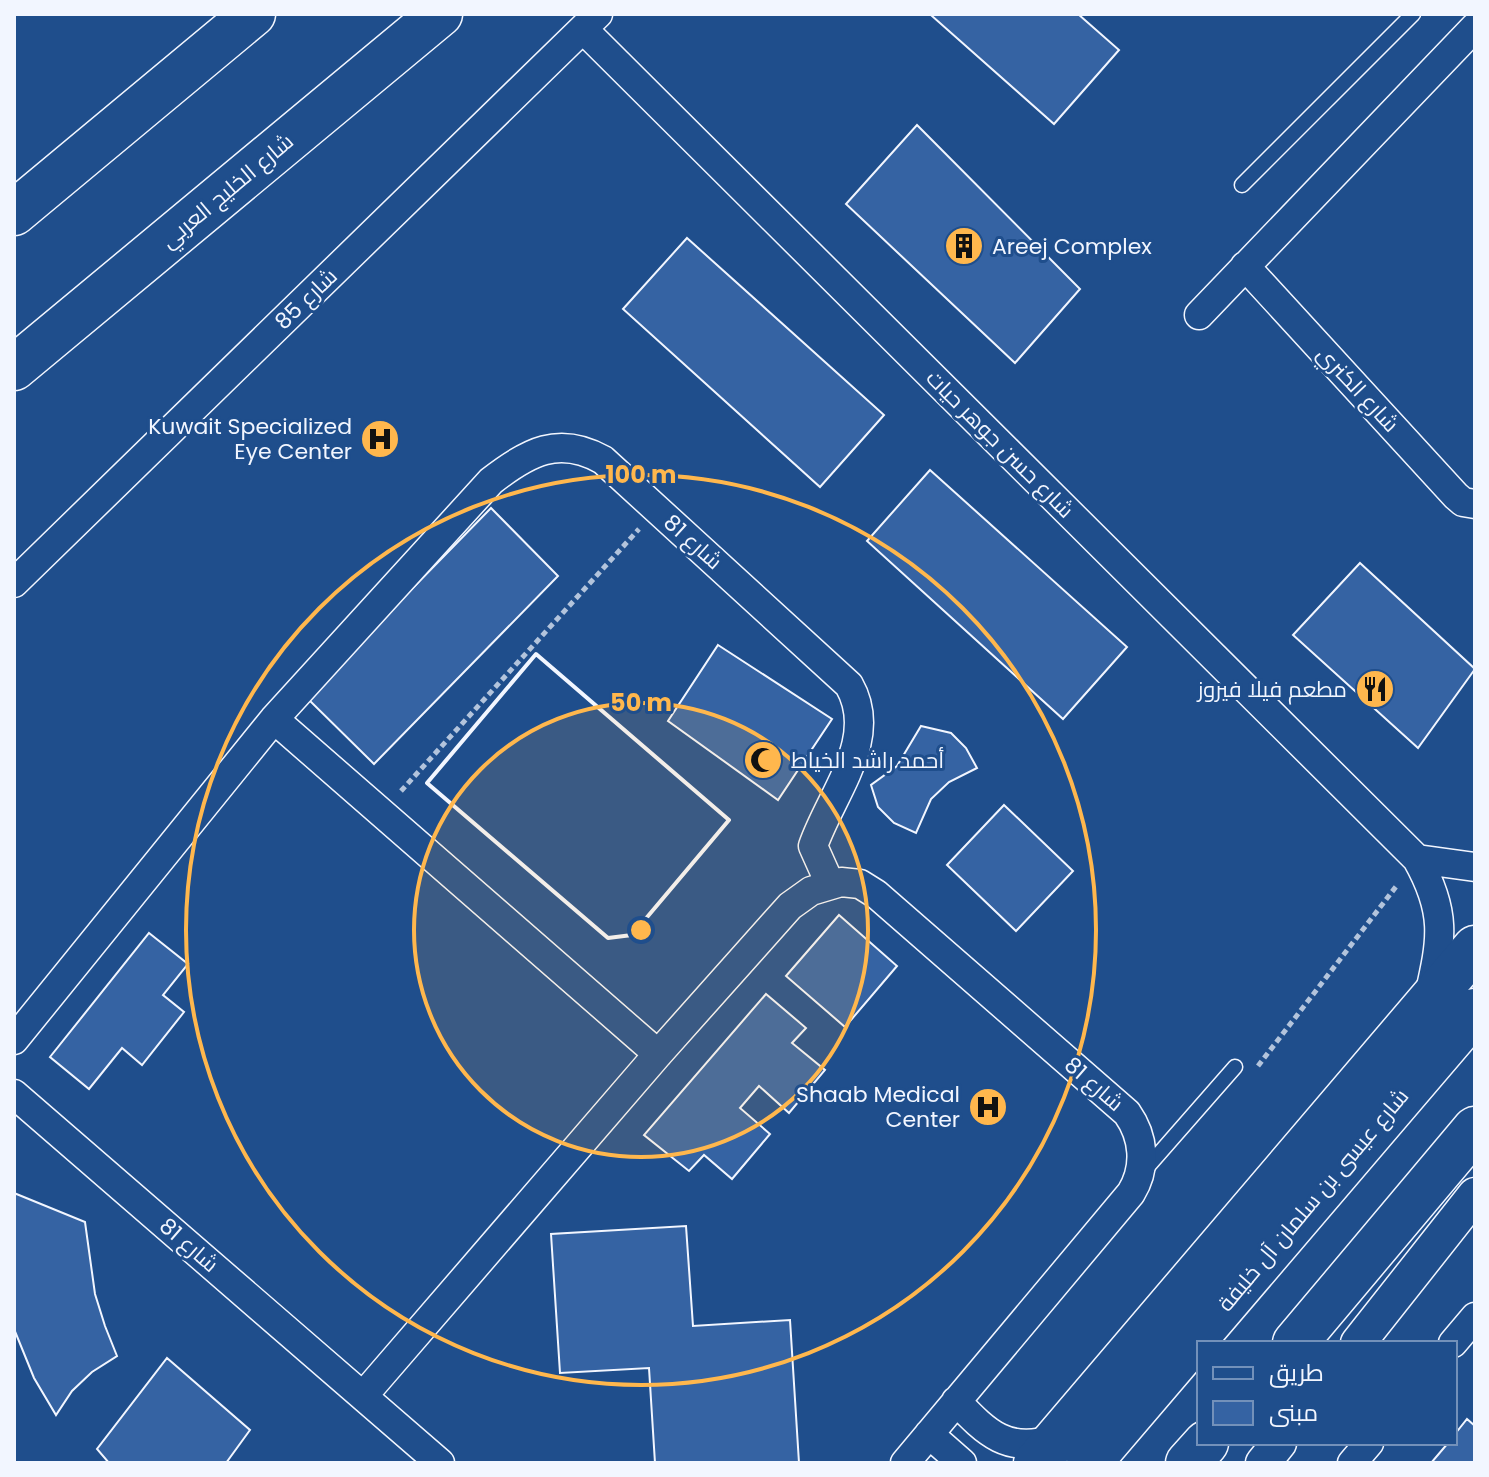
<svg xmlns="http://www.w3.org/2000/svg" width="1489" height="1477" viewBox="0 0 1489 1477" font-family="Poppins,Cairo,sans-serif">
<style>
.building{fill:#3563a3;stroke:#f2f6ff;stroke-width:2}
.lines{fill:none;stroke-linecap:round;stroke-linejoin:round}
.service-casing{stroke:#f2f6ff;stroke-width:17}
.minor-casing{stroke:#f2f6ff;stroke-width:31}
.tertiary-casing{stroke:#f2f6ff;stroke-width:37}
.primary-casing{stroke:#f2f6ff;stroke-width:47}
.motorway-casing{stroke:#f2f6ff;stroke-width:47}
.path{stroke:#b3c4dc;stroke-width:5;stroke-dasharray:6 4;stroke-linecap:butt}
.service{stroke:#1f4e8c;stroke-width:14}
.minor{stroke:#1f4e8c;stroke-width:28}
.tertiary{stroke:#1f4e8c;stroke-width:34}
.primary{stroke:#1f4e8c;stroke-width:44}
.motorway{stroke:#1f4e8c;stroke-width:44}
.wall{stroke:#f2f6ff;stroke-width:4}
.ring{fill:none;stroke:#ffb74d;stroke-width:4}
.labels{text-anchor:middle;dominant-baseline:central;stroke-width:6;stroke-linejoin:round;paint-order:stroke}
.street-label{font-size:22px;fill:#f2f6ff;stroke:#1f4e8c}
.poi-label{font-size:22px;fill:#f2f6ff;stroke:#1f4e8c;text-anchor:end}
.centre{fill:#ffb74d;stroke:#1f4e8c;stroke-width:4}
.ring-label{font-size:24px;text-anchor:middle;font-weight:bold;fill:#ffb74d;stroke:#1f4e8c;stroke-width:6;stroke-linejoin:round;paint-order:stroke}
</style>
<rect width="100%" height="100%" fill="#1f4e8c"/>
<path class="building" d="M934,14h144l41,36 -65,74 -122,-108z
M917,125l163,164 -65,74 -169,-159z
M687,238l197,177 -64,72 -197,-178z
M930,470l197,177 -64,72 -196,-178z
M491,508l67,68 -184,188 -68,-67z
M1360,563l115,106 -57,79 -125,-113z
M718,645l114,74 -54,81 -110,-79z
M921,726l30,7 15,15 11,20 -28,14 -18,17 -15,34 -22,-10 -16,-16 -7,-22 26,-19z
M1004,805l69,66 -57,60 -69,-66z
M839,915l58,51 -52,61 -59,-51z
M149,933l39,31 -25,31 21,17 -42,53 -20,-17 -33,41 -39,-32z
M766,994l40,34 -14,15 33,27 -36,43 -30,-27 -19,22 30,26 -38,45 -28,-24 -15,16 -45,-36z
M14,1193l71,29 10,72 10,32 12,30 -25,16 -20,19 -16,24 -22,-37 -20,-49z
M686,1226l7,100 97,-6 9,143h-144l-6,-95 -89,5 -9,-139z
M167,1358l83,72 -24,33h-117l-12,-14z
M1467,1419l8,7v37h-44l17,-20h7v-9z"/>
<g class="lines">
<defs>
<path id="service" d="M1242,185l171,-171
M1143,1172l92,-105"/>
<path id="minor" d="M583,29l834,830c30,53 25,80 12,137
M1245,266l211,230 7,6 12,2
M1199,315l276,-288
M14,583l584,-569
M274,719l384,335
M1417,859l58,8
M14,1040l260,-321 217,-238c37,-29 68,-46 112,-21l246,225c31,54 -18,109 -36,161l17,38
M14,1094l426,369
M1453,1343l22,-26
M363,1396l295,-342 132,-148 21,-15 30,-9 19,2 16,10 251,219c17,24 20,54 4,80l-226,270
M956,1401c31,32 51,53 98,38
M929,1434l33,29
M1352,1463l17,-20"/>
<path id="tertiary" d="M1358,1343l117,-148
M1263,1463l16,-20"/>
<path id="primary" d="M14,213l239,-199
M14,368l426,-354"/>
<path id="motorway" d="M1295,1343l180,-214
M1036,1463l439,-515
M1089,1463l386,-452
M1188,1463l18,-20"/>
</defs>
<use href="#service" class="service-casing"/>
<use href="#minor" class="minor-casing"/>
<use href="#tertiary" class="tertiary-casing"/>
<use href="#primary" class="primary-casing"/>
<use href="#motorway" class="motorway-casing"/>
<path class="path" d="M401,791l238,-262
M1258,1066l140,-182"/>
<use href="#service" class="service"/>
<use href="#minor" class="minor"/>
<use href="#tertiary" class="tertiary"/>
<use href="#primary" class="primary"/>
<use href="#motorway" class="motorway"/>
<path class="wall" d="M536,654l193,166 -97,115 -24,3 -181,-155z"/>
</g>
<circle cx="641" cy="930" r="227" fill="#ffb74d" fill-opacity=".12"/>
<g class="ring">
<circle cx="641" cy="930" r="227"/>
<circle cx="641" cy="930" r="455"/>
</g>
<defs>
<symbol id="building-disc" viewBox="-11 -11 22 22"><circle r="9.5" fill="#ffb74d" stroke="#1f4e8c"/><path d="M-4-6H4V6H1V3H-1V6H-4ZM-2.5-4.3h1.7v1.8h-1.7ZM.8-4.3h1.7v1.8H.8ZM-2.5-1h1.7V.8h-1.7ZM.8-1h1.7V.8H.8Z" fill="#111"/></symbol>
<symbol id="hospital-disc" viewBox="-11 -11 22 22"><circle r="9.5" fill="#ffb74d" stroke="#1f4e8c"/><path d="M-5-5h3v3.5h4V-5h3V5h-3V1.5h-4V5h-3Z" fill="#111"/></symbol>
<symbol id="restaurant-disc" viewBox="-11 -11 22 22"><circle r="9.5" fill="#ffb74d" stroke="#1f4e8c"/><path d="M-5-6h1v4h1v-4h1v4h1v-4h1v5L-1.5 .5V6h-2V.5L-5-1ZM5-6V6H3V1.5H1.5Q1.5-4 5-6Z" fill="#111"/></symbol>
<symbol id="mosque-disc" viewBox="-11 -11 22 22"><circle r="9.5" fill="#ffb74d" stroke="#1f4e8c"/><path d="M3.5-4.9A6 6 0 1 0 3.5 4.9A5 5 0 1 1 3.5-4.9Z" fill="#111"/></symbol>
</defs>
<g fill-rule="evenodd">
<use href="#building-disc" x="942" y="224" width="44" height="44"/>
<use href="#hospital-disc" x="358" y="417" width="44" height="44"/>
<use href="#restaurant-disc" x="1353" y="667" width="44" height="44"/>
<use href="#mosque-disc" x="741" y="738" width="44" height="44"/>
<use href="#hospital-disc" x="966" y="1085" width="44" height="44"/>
</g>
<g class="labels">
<g class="street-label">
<text transform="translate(227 191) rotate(-40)">شارع الخليج العربي</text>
<text transform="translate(306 299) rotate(-44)">شارع 85</text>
<text transform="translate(1358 389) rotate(47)">شارع الكنري</text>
<text transform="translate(1000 444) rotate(45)">شارع حسن جوهر حيات</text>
<text transform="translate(693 542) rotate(42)">شارع 81</text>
<text transform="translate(1094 1084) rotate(41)">شارع 81</text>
<text transform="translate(1313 1200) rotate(-50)">شارع عيسى بن سلمان آل خليفة</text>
<text transform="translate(189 1245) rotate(41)">شارع 81</text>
</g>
<g class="poi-label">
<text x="992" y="246" text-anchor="start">Areej Complex</text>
<text x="352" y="426">Kuwait Specialized<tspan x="352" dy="25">Eye Center</tspan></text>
<text x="1347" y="689">مطعم فيلا فيروز</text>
<text x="791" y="760" text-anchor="start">أحمد راشد الخياط</text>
<text x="960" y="1094">Shaab Medical<tspan x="960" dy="25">Center</tspan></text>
</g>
</g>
<circle cx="641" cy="930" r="12" class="centre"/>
<g class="ring-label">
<text x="641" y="483">100 m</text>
<text x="641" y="711">50 m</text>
</g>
<rect width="1489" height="1477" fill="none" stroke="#f2f6ff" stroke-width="32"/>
<rect x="1197" y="1341" width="260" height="104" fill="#1f4e8c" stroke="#7391ba" stroke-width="2"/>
<rect x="1213" y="1367" width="40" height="12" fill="#1f4e8c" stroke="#7391ba" stroke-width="2"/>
<text x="1269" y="1381" font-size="24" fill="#f2f6ff">طريق</text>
<rect x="1213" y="1401" width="40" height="24" fill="#3563a3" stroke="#7391ba" stroke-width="2"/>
<text x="1269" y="1421" font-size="24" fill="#f2f6ff">مبنى</text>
</svg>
